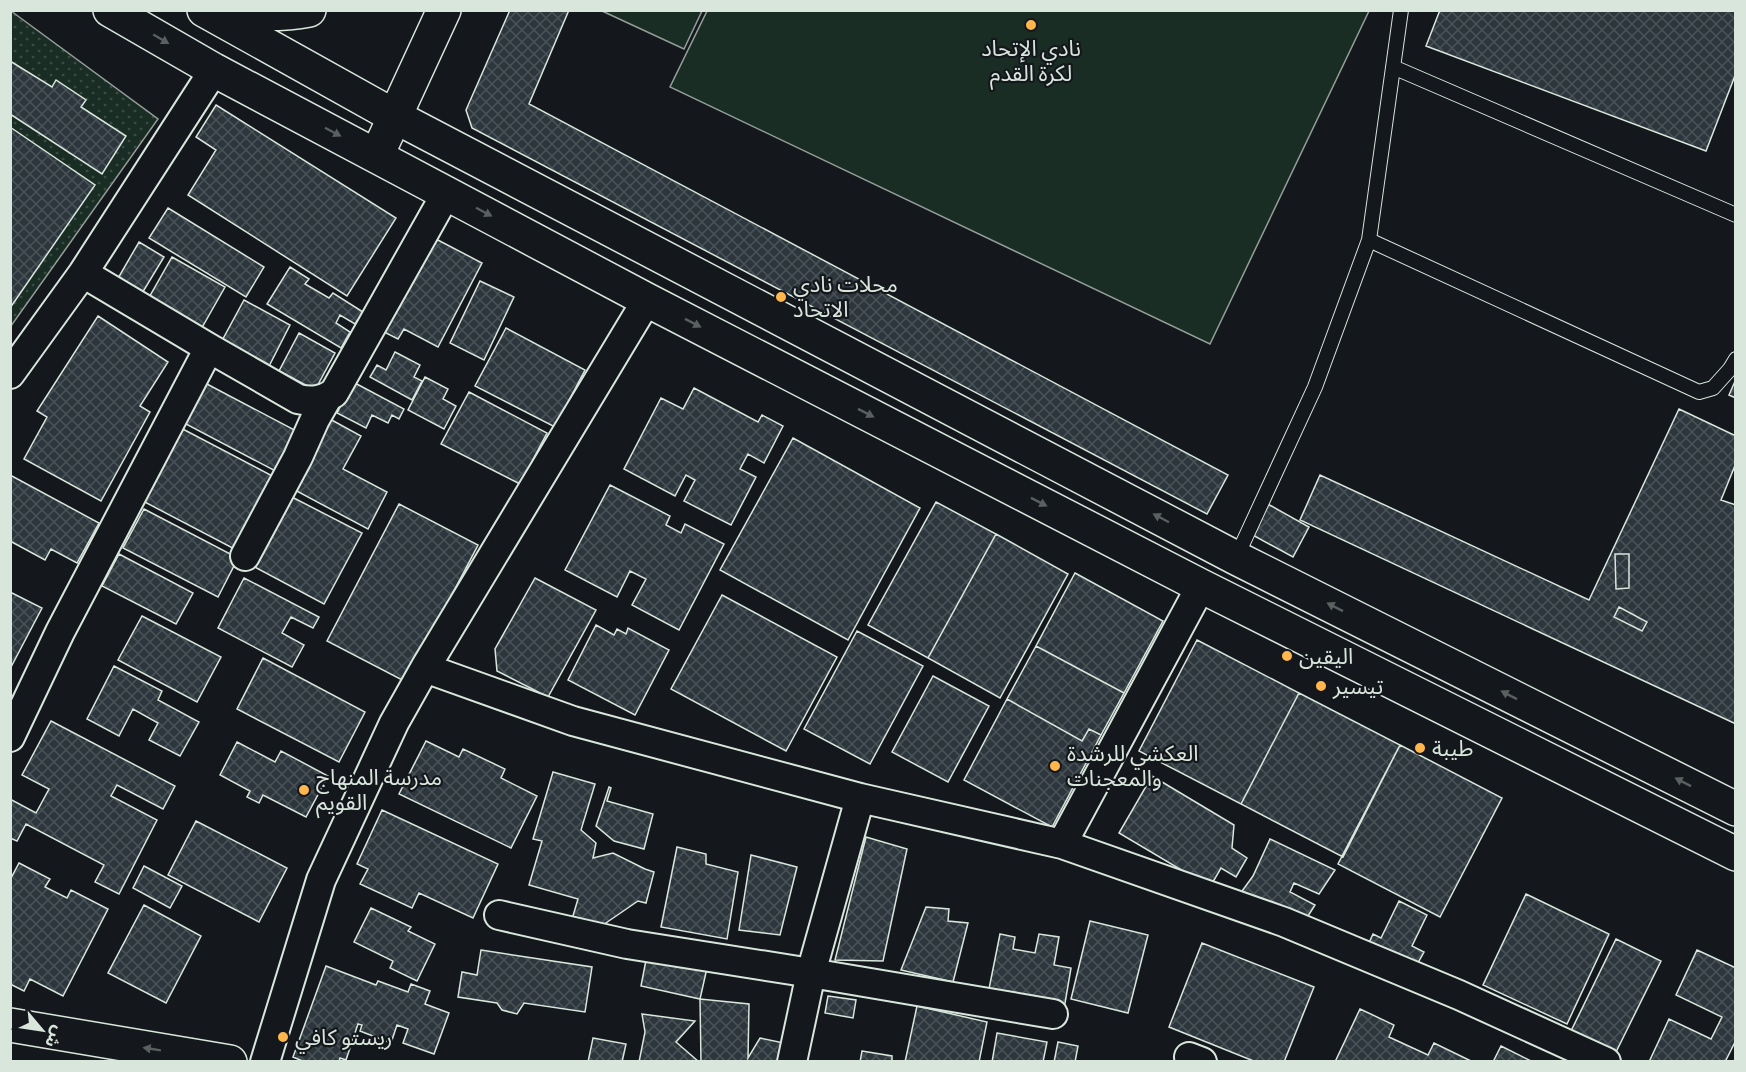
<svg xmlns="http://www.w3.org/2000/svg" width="1746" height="1072" viewBox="0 0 1746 1072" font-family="'PT Sans Narrow','Noto Sans Arabic',sans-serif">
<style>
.park{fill:url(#park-dots);stroke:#939e99;stroke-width:1.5}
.pitch{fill:#1a2d24;stroke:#939e99;stroke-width:1.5}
.building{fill:url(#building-cross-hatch);stroke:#d8e6dc;stroke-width:1.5}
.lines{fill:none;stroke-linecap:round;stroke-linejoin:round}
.service-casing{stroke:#d8e6dc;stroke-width:16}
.minor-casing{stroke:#d8e6dc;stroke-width:32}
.tertiary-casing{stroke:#d8e6dc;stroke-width:36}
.primary-casing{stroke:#d8e6dc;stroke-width:36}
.trunk-casing{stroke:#d8e6dc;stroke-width:36}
.service{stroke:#14181c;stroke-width:14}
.minor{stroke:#14181c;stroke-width:28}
.tertiary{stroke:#14181c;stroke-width:33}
.primary{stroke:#14181c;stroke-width:33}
.trunk{stroke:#14181c;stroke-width:33}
.oneway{fill:#59605f}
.poi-dot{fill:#ffb74d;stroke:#14181c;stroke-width:2}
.labels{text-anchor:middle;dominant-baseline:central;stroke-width:4.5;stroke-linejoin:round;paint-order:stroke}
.poi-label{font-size:22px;fill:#d8e6dc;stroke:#14181c;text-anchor:start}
</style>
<defs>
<pattern id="park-dots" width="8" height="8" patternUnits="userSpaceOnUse" patternTransform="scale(1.5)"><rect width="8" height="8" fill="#1a2d24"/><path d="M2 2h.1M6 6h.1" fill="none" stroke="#3b4b43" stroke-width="1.8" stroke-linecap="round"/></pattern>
<pattern id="building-cross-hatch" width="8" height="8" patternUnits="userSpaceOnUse" patternTransform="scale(1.5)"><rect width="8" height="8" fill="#2c363c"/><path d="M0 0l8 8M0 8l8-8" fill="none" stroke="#4a5358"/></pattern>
</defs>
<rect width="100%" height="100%" fill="#14181c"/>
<path class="park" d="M11,11l147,108 -147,207z"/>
<path class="pitch" d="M602,11h100l-18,38z
M707,11v-1l662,1 -159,333 -540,-257z"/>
<path class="building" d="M510,10h59l-40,94 699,371 -21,39 -735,-386 -6,-18z
M1440,10h296v63l-30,78 -280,-105z
M10,61l42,26 4,-7 30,20 -5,7 45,29 -24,38 -92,-60z
M216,105l180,113 -49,78 -159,-101 28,-45 -20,-13z
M10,127l85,58 -85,123z
M168,208l96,59 -18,30 -97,-59z
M434,238l48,25 -44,84 -34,-18 -6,10 -14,-7z
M139,242l25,15 -23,38 -24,-15z
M172,257l53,30 -25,44 -53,-30z
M290,267l19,12 -4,5 24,14 4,-5 30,19 -8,12 -15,-9 -4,8 14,9 -9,16 -74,-44z
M480,281l34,16 -30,63 -34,-17z
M244,300l46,25 -25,49 -47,-26z
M98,316l70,46 -28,44 10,6 -49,89 -77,-42 23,-42 -10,-6z
M506,328l79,42 -30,57 -80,-41z
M299,333l36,20 -20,37 -36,-19z
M395,352l25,13 -6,12 8,4 -10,19 -42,-23 7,-12 9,5z
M425,377l23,12 -5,10 13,7 -12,23 -36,-19z
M1736,379v19l-7,-3z
M353,382l51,27 -5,10 -7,-4 -4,8 -16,-8 -6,13 -29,-15z
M205,383l99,52 -21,40 -99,-52z
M694,388l64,34 4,-7 21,11 -19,37 -16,-9 -8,15 16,8 -25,48 -47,-24 11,-21 -9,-5 -11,21 -51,-27 37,-71 22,11z
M469,392l78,41 -27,51 -79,-40z
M1679,409l57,27v27l-15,37 15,5v219l-436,-204 20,-45 269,125z
M328,418l33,18 -18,33 44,23 -19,37 -77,-41z
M177,426l105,55 -38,73 -105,-55z
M793,438l127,70 -72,132 -128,-70z
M10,475l89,48 -22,40 -26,-14 -6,11 -35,-19z
M610,485l60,31 -4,9 15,8 4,-9 39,20 -45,86 -47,-25 14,-26 -16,-8 -13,26 -52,-27z
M288,495l74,38 -38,71 -73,-39z
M936,502l60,32 -68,124 -60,-33z
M1266,503l43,24 -16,30 -44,-24z
M399,504l79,41 -72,137 -79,-41z
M144,509l94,49 -20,39 -95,-49z
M996,534l72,40 -68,124 -72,-40z
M119,554l74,39 -17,31 -74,-38z
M1615,554h14v34l-13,1z
M1075,573l88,48 -39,72 -88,-47z
M244,578l75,39 -6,11 -22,-11 -9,16 22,12 -12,22 -74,-39z
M535,578l61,32 -48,87 -51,-26 -2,-22z
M10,592l32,16 -32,61z
M722,595l115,62 -51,94 -115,-62z
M1619,607l28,15 -5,9 -28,-14z
M142,616l79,41 -24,45 -79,-42z
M596,625l18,10 3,-6 9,5 2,-6 41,22 -34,65 -67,-35z
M857,631l66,35 -53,98 -66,-35z
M1197,640l102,53 -58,111 -102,-53z
M1036,646l88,47 -23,42 -12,-6 -7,12 -75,-42z
M263,658l102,54 -26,50 -102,-53z
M114,666l48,25 -4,9 41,22 -19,34 -31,-16 9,-17 -25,-14 -14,27 -32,-17z
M933,676l56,30 -41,76 -56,-30z
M1299,693l101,52 -57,112 -102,-53z
M1007,699l75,42 7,-12 12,6 -49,92 -88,-47z
M51,721l124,65 -12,23 -46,-24 -6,11 46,24 -38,74 -24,-12 9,-17 -78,-41 -9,17 -7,-3v-39l26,14 13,-24 -27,-14z
M426,741l33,16 4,-8 42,20 -4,9 36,18 -26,52 -112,-54z
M237,742l38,20 6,-11 47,25 -22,41 -43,-22 -4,8 -12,-6 3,-6 -30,-16z
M1400,745l102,53 -62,119 -102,-53z
M553,772l42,12 -14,46 15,13 -3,15 20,-5 32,16 9,3 -8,31 -8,-2 -57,39 -14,-4 11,-37 -49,-14 13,-44 -9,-2z
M1152,776l82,49 -2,23 15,10 -11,19 -15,-9 -11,19 -91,-54z
M609,787l2,1 -4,13 46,13 -9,35 -30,-8 -18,-15z
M382,810l116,54 -25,54 -54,-25 -7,15 -52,-24 8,-15 -11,-5z
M196,821l91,47 -28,54 -91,-47z
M866,837l41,12 -24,112 -48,-1z
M1270,839l65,31 -16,24 -25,-11 -4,9 25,13 -14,22 -64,-29 16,-22z
M677,847l29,7v10l32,8 -11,67 -66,-12z
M751,855l46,12 -17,68 -41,-5z
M19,863l31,16 -5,8 22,11 4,-8 37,19 -45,87 -33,-17 -6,12 -14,-7v-104z
M144,866l38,20 -12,22 -37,-20z
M1526,894l83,40 -42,90 -84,-39z
M1399,901l28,14 -15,31 12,6 -9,16 -47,-23 5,-11 8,4z
M144,905l57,31 -35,67 -58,-30z
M926,907l23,2 -1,12 20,2 -15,59 -52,-12z
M371,908l40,19 -3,4 27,13 -18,37 -27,-13 3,-7 -39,-19z
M1090,921l58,14 -20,78 -57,-14z
M1000,934l15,3 -2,12 22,4 4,-19 20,3 -5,28 17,3 -7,41 -76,-15z
M1616,939l45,22 -45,91 -45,-21z
M1202,943l112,44 -30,75h-28l-87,-35z
M481,950l111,17 -7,45 -61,-9 -7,11 -15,-4 -5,-7 -39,-6 4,-25 15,3z
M1697,950l39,18v72l-11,22h-76l20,-43 42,20 11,-22 -46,-22z
M647,955l60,13 -7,31 -59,-13z
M326,966l50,19 2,-4 30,11 3,-8 19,7 -5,13 24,9 -15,41 -31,-11 5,-14 -11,-4 -6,18 -31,-12 2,-6 -4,-1 -12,36 -6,-2 -1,4h-34l-12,-5z
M828,996l28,4 -3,18 -28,-5z
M700,999l49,5 -1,54 12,-20 29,6 -3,18h-85z
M917,1006l70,16 -8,40h-74z
M1360,1009l34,16 -5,12 39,18 6,-12 39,19h-138z
M642,1014l53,7 -19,21 23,20h-60l6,-30z
M997,1033l50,9 -4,20h-51z
M593,1038l33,6 -4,18h-34z
M1058,1042l20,4 -3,16h-21z
M1501,1046l30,15v1h-38z
M862,1051l30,5v6h-32z"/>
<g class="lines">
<defs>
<path id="service" d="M1393,67l343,148
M1369,240l330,152 14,-4 17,-19 6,-10
M1236,558l79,-171 54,-147 32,-230"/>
<path id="minor" d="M83,273l126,75 89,51c14,3 24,2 36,-6l113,-201
M647,300l-222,368 148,53 287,77 202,46 139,-258
M10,374l73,-101 131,-203
M245,556l53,-99 17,-38 12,-21
M10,737l50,-105 149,-284
M1062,844l222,78 175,73 147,67
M499,915l128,29 184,29 242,41
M1189,1057l13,5
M265,1062l56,-182 73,-157 31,-55
M792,1062l19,-89 49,-175"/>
<path id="tertiary" d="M377,155l67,-145"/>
<path id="primary" d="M110,10l104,60 433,230 554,286 535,268
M204,10l190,106 842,442 500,251
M216,10c31,4 62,6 93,0"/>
<path id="trunk" d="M10,1025l220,37"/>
</defs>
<use href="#service" class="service-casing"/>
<use href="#minor" class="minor-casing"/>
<use href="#tertiary" class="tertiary-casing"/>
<use href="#primary" class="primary-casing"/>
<use href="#trunk" class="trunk-casing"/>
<use href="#service" class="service"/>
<use href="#minor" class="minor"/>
<use href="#tertiary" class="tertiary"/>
<use href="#primary" class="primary"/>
<use href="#trunk" class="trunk"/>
</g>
<defs><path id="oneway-solid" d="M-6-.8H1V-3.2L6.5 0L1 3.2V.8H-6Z" transform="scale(1.5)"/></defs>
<g class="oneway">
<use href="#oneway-solid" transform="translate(161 39) rotate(30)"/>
<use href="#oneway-solid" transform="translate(333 132) rotate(28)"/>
<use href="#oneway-solid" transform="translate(484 212) rotate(28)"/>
<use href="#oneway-solid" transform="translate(693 323) rotate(27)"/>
<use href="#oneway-solid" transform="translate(866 413) rotate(27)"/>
<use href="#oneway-solid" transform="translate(1039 502) rotate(27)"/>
<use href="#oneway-solid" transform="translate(1161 518) rotate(-152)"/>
<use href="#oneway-solid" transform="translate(1335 607) rotate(-153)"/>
<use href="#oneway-solid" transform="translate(1509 695) rotate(-153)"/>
<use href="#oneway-solid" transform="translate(1683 782) rotate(-153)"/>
<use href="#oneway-solid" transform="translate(152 1049) rotate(-171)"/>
</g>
<g class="poi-dot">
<circle cx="1031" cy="25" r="6"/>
<circle cx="781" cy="297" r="6"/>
<circle cx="1287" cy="656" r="6"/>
<circle cx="1321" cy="686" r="6"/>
<circle cx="1420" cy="748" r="6"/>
<circle cx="1055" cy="766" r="6"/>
<circle cx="304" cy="790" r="6"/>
<circle cx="283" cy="1037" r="6"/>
</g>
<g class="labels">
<g class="poi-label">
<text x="1031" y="48" text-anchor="middle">نادي الإتحاد<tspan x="1031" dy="25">لكرة القدم</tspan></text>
<text x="793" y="284">محلات نادي<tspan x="793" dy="25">الاتحاد</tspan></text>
<text x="1299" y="656">اليقين</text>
<text x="1333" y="686">تيسير</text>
<text x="1432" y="748">طيبة</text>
<text x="1067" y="753">العكشي للرشدة<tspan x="1067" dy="25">والمعجنات</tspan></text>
<text x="316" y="777">مدرسة المنهاج<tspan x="316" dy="25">القويم</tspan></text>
<text x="295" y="1037">ريستو كافي</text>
</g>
</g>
<rect width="1746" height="1072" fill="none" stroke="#d8e6dc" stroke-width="24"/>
<g transform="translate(42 1030) rotate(119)" stroke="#14181c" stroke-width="4.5" paint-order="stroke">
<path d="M0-4.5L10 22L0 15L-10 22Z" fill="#d8e6dc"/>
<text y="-9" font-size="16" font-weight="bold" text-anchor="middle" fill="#d8e6dc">ش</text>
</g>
</svg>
